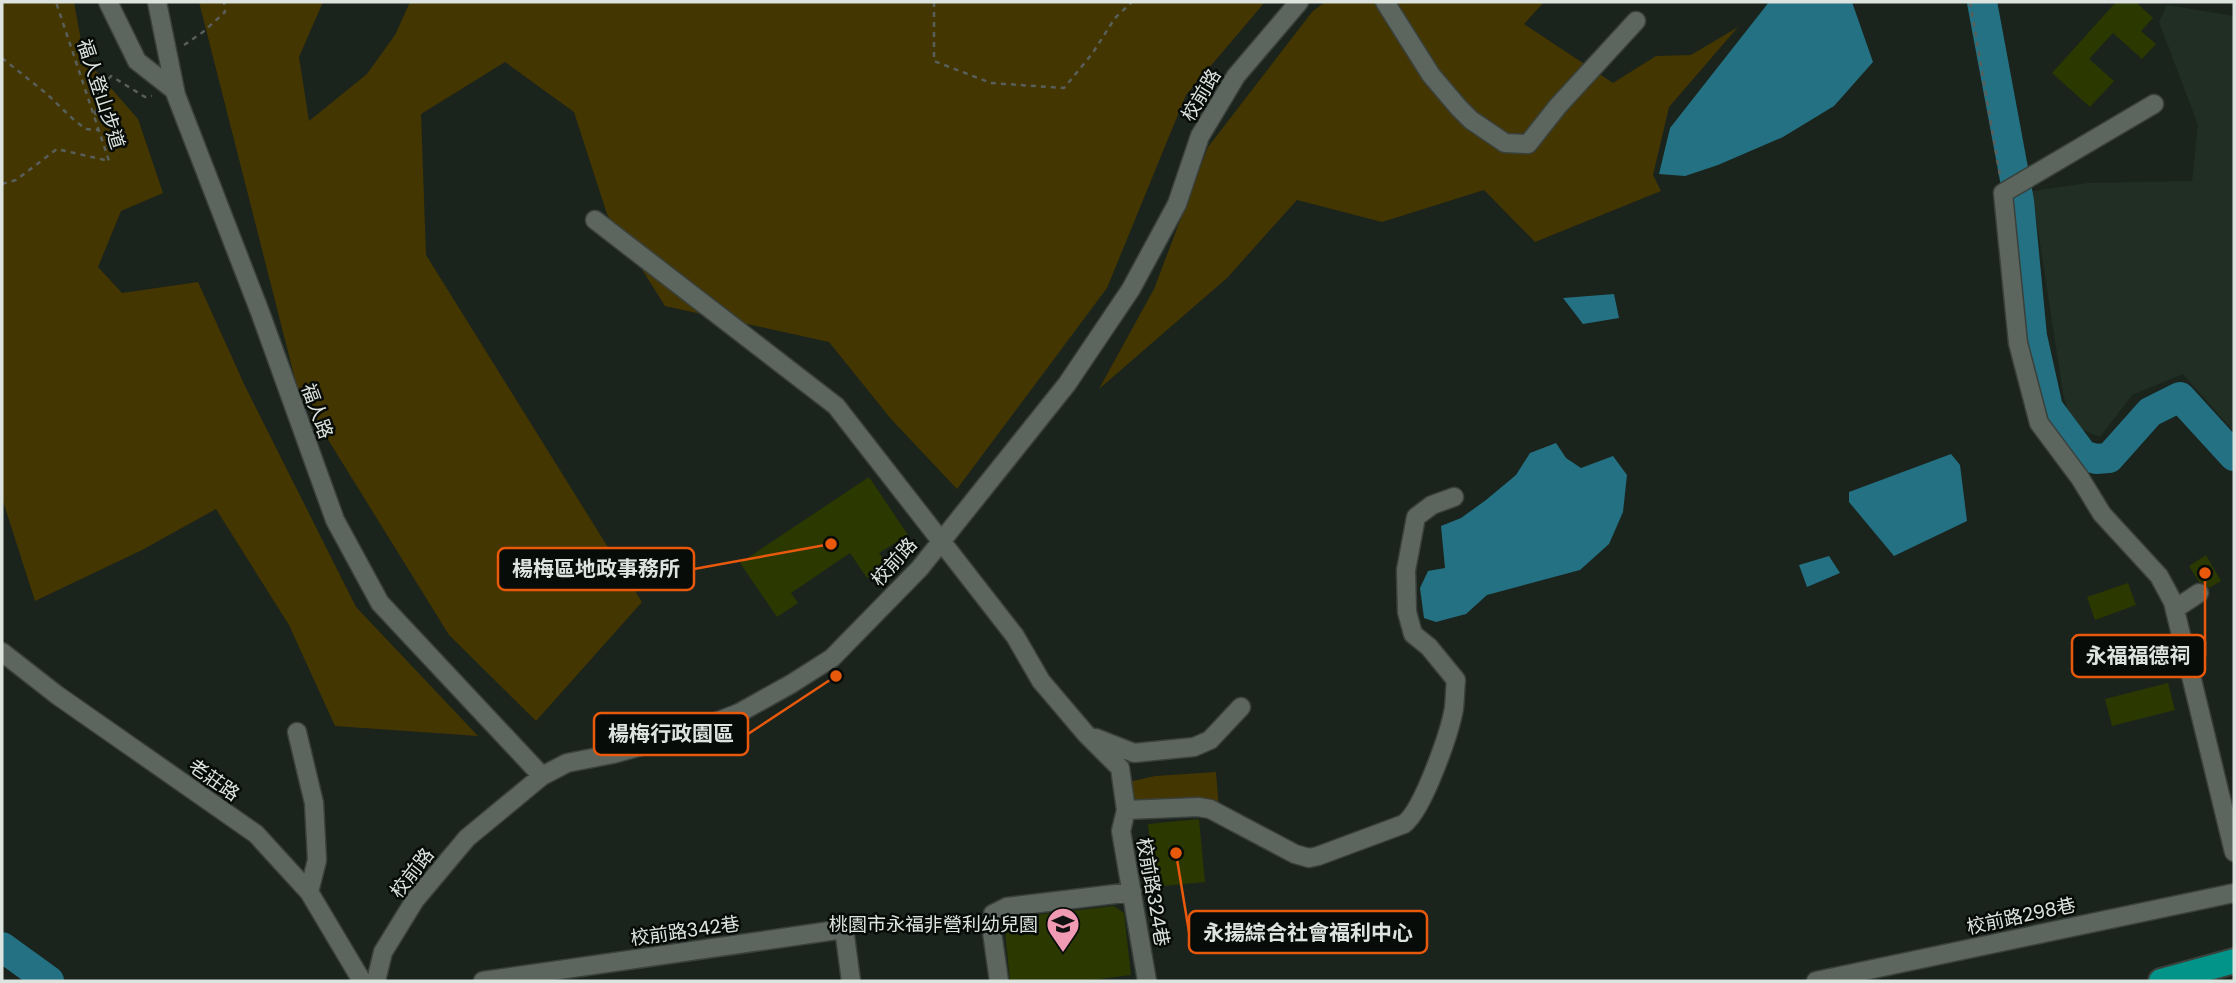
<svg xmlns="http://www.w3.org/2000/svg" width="2236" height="983" viewBox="0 0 2236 983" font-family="Poppins,'Noto Sans TC',sans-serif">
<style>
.built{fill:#202e24}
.green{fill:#443601}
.water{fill:#237182}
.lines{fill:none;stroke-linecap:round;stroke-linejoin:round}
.river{stroke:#237182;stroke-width:30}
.building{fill:#2b3800}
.minor-casing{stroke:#3a403b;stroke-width:21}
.highway-casing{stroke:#3a403b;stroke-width:28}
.path{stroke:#585f5a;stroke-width:2.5;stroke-dasharray:5 5;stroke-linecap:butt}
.minor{stroke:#5c665f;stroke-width:18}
.highway{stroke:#029488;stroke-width:24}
.labels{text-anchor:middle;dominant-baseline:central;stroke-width:5;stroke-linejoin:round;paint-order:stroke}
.street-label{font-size:19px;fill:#dde3df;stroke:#080c09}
.poi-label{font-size:19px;fill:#dde3df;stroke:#080c09;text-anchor:end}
.leader{fill:none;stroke:#e8590c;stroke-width:2.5}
.callout-dot{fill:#e8590c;stroke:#080c09;stroke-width:2.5}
.callout{fill:#080c09;stroke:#e8590c;stroke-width:2.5}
.callout-label{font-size:21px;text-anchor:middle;font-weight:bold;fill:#dde3df}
</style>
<rect width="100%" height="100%" fill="#1b231d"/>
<path class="built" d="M2167,5l67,11v416l-51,-58 -51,21 -32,42 -29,-12 -8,-32 -31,-202 56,-8 104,-2 6,-56 -39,-103z"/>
<path class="green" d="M2,2h72l10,55 54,62 25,74 -42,18 -23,56 24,26 76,-11 46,102 112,223 122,129 -143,-10 -46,-101 -73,-116 -74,41 -107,51 -33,-103z
M199,2h124l-24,55 10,64 58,-47 28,-39 15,-33h855l-79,93 -79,193 -150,201 -66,-70 -62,-77 -164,-36 -58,-92 -33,-102 -69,-50 -84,52 5,141 216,347 -106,119 -87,-86 -151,-244z
M1325,2h219l-20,22 89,59 43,-27 35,-1 47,-28 -69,80 -16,68 8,16 -126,51 -51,-52 -102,32 -85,-22 -70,78 -128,111 55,-100 54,-142 104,-135z
M1216,772l3,38 -77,4 -18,-31 31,-7z"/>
<path class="water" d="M1769,2h83l21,60 -39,44 -51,31 -65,28 -33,11 -26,-2 11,-46z
M1614,294l5,24 -36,6 -20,-26z
M1556,443l10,15 15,10 32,-12 14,19 -4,37 -14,32 -29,26 -93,25 -21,19 -30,8 -12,-4 -4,-30 8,-17 17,-3 -4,-42 20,-8 25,-18 30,-25 14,-22z
M1951,454l9,11 7,56 -73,35 -45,-54v-10z
M1829,556l11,17 -33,14 -8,-22z"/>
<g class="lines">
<path class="river" d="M1982,2l37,199 13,135 16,72 35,47 13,4 13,-1 41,-46 30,-15 54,59
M2,947l47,34"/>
</g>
<path class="building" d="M2116,2h20l17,16 -12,13 15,13 -14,15 -29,-26 -24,26 25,22 -24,26 -38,-34z
M869,477l39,58 -29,18 8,11 -20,14 -17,-25 -59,40 7,10 -21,14 -37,-54z
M2206,555l15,26 -12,7 -4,-5 -6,-1 -10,-16z
M2128,583l8,22 -41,15 -8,-23z
M2168,683l7,27 -63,16 -7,-27z
M1199,819l6,63 -51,5 -6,-63z
M1114,906l10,7 7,62 -46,6h-75l-6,-60 6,-3z"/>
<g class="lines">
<defs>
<path id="minor" d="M108,2l29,59 37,29
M157,2l19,93 84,217 75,208 45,83 162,173
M1385,2l46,73 28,33 12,12 34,23 23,1 30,-38 78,-85
M2154,104l-151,89 15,150 21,80 41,55 22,36 57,62 14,26 61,250
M595,220l241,186 179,230 26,45 45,53 34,34 6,42 72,-3 12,2 85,45 14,4 9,-2 86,-32c19,-14 46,-92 50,-116 1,-9 1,-19 2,-28l-27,-33 -16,-13 -6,-22 -1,-42 10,-53 16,-12 22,-8
M2175,609l24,-16
M2,652l55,43 199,139 53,58 53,89
M297,732l17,71 3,57 -8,32
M1096,738l38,15 60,-6 16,-7 31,-33
M1126,810l-5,21 26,150
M376,981l7,-29 32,-52 52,-62 75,-62 25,-13 46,-9 75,-21 51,-20 52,-29 41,-26 88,-90 147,-184 64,-95 46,-85 23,-68 36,-60 63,-74
M483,981l354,-51 6,2 2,4 6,45
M999,981l-7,-49 1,-18 14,-7 125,-15
M1816,981l418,-88"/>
<path id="highway" d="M2161,981l73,-20"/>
</defs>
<use href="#minor" class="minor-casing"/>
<use href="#highway" class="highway-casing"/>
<path class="path" d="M934,2v59l57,22 73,5 28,-34 23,-36 17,-16
M1970,2l30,174
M184,45l19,-13 22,-20 -1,-10
M2,58l45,36 27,26 12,9 12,1
M95,115l4,-25 12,-14 34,21 7,-1
M2,184l14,-4 41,-31 52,12 -53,-159
M861,929l115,-13"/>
<use href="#minor" class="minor"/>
<use href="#highway" class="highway"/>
</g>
<defs>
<symbol id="school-pin" viewBox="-11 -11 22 30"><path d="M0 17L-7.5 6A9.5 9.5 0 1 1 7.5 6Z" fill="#f09ab4" stroke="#080c09"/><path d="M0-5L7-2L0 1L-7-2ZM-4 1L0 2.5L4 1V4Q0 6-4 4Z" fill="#111"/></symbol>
</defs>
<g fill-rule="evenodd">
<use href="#school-pin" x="1044" y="905" width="38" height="52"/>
</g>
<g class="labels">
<g class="street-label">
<text transform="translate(101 94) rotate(72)">福人登山步道</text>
<text transform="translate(1201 95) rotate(-59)">校前路</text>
<text transform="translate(317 411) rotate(70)">福人路</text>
<text transform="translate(894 562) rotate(-48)">校前路</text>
<text transform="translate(214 780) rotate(35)">老莊路</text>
<text transform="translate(412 873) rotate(-52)">校前路</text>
<text transform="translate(1153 892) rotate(80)">校前路324巷</text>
<text transform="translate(2021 916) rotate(-12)">校前路298巷</text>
<text transform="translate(685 931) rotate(-8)">校前路342巷</text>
</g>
<g class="poi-label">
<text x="1038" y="924">桃園市永福非營利幼兒園</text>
</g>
</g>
<path class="leader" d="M831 544L694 569M2205 573L2205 656M836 676L748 734M1176 853L1189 932"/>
<g class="callout-dot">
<circle cx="831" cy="544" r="7"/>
<circle cx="2205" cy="573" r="7"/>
<circle cx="836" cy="676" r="7"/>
<circle cx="1176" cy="853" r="7"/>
</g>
<g class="callout">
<rect x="498" y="548" width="196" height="42" rx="7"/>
<rect x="2072" y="635" width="133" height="42" rx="7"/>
<rect x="594" y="713" width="154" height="42" rx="7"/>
<rect x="1189" y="911" width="238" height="42" rx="7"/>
</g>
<g class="callout-label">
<text x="596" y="576">楊梅區地政事務所</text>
<text x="2138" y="663">永福福德祠</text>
<text x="671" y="741">楊梅行政園區</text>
<text x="1308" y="940">永揚綜合社會福利中心</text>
</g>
<rect width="2236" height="983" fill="none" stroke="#dde3df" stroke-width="7"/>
</svg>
